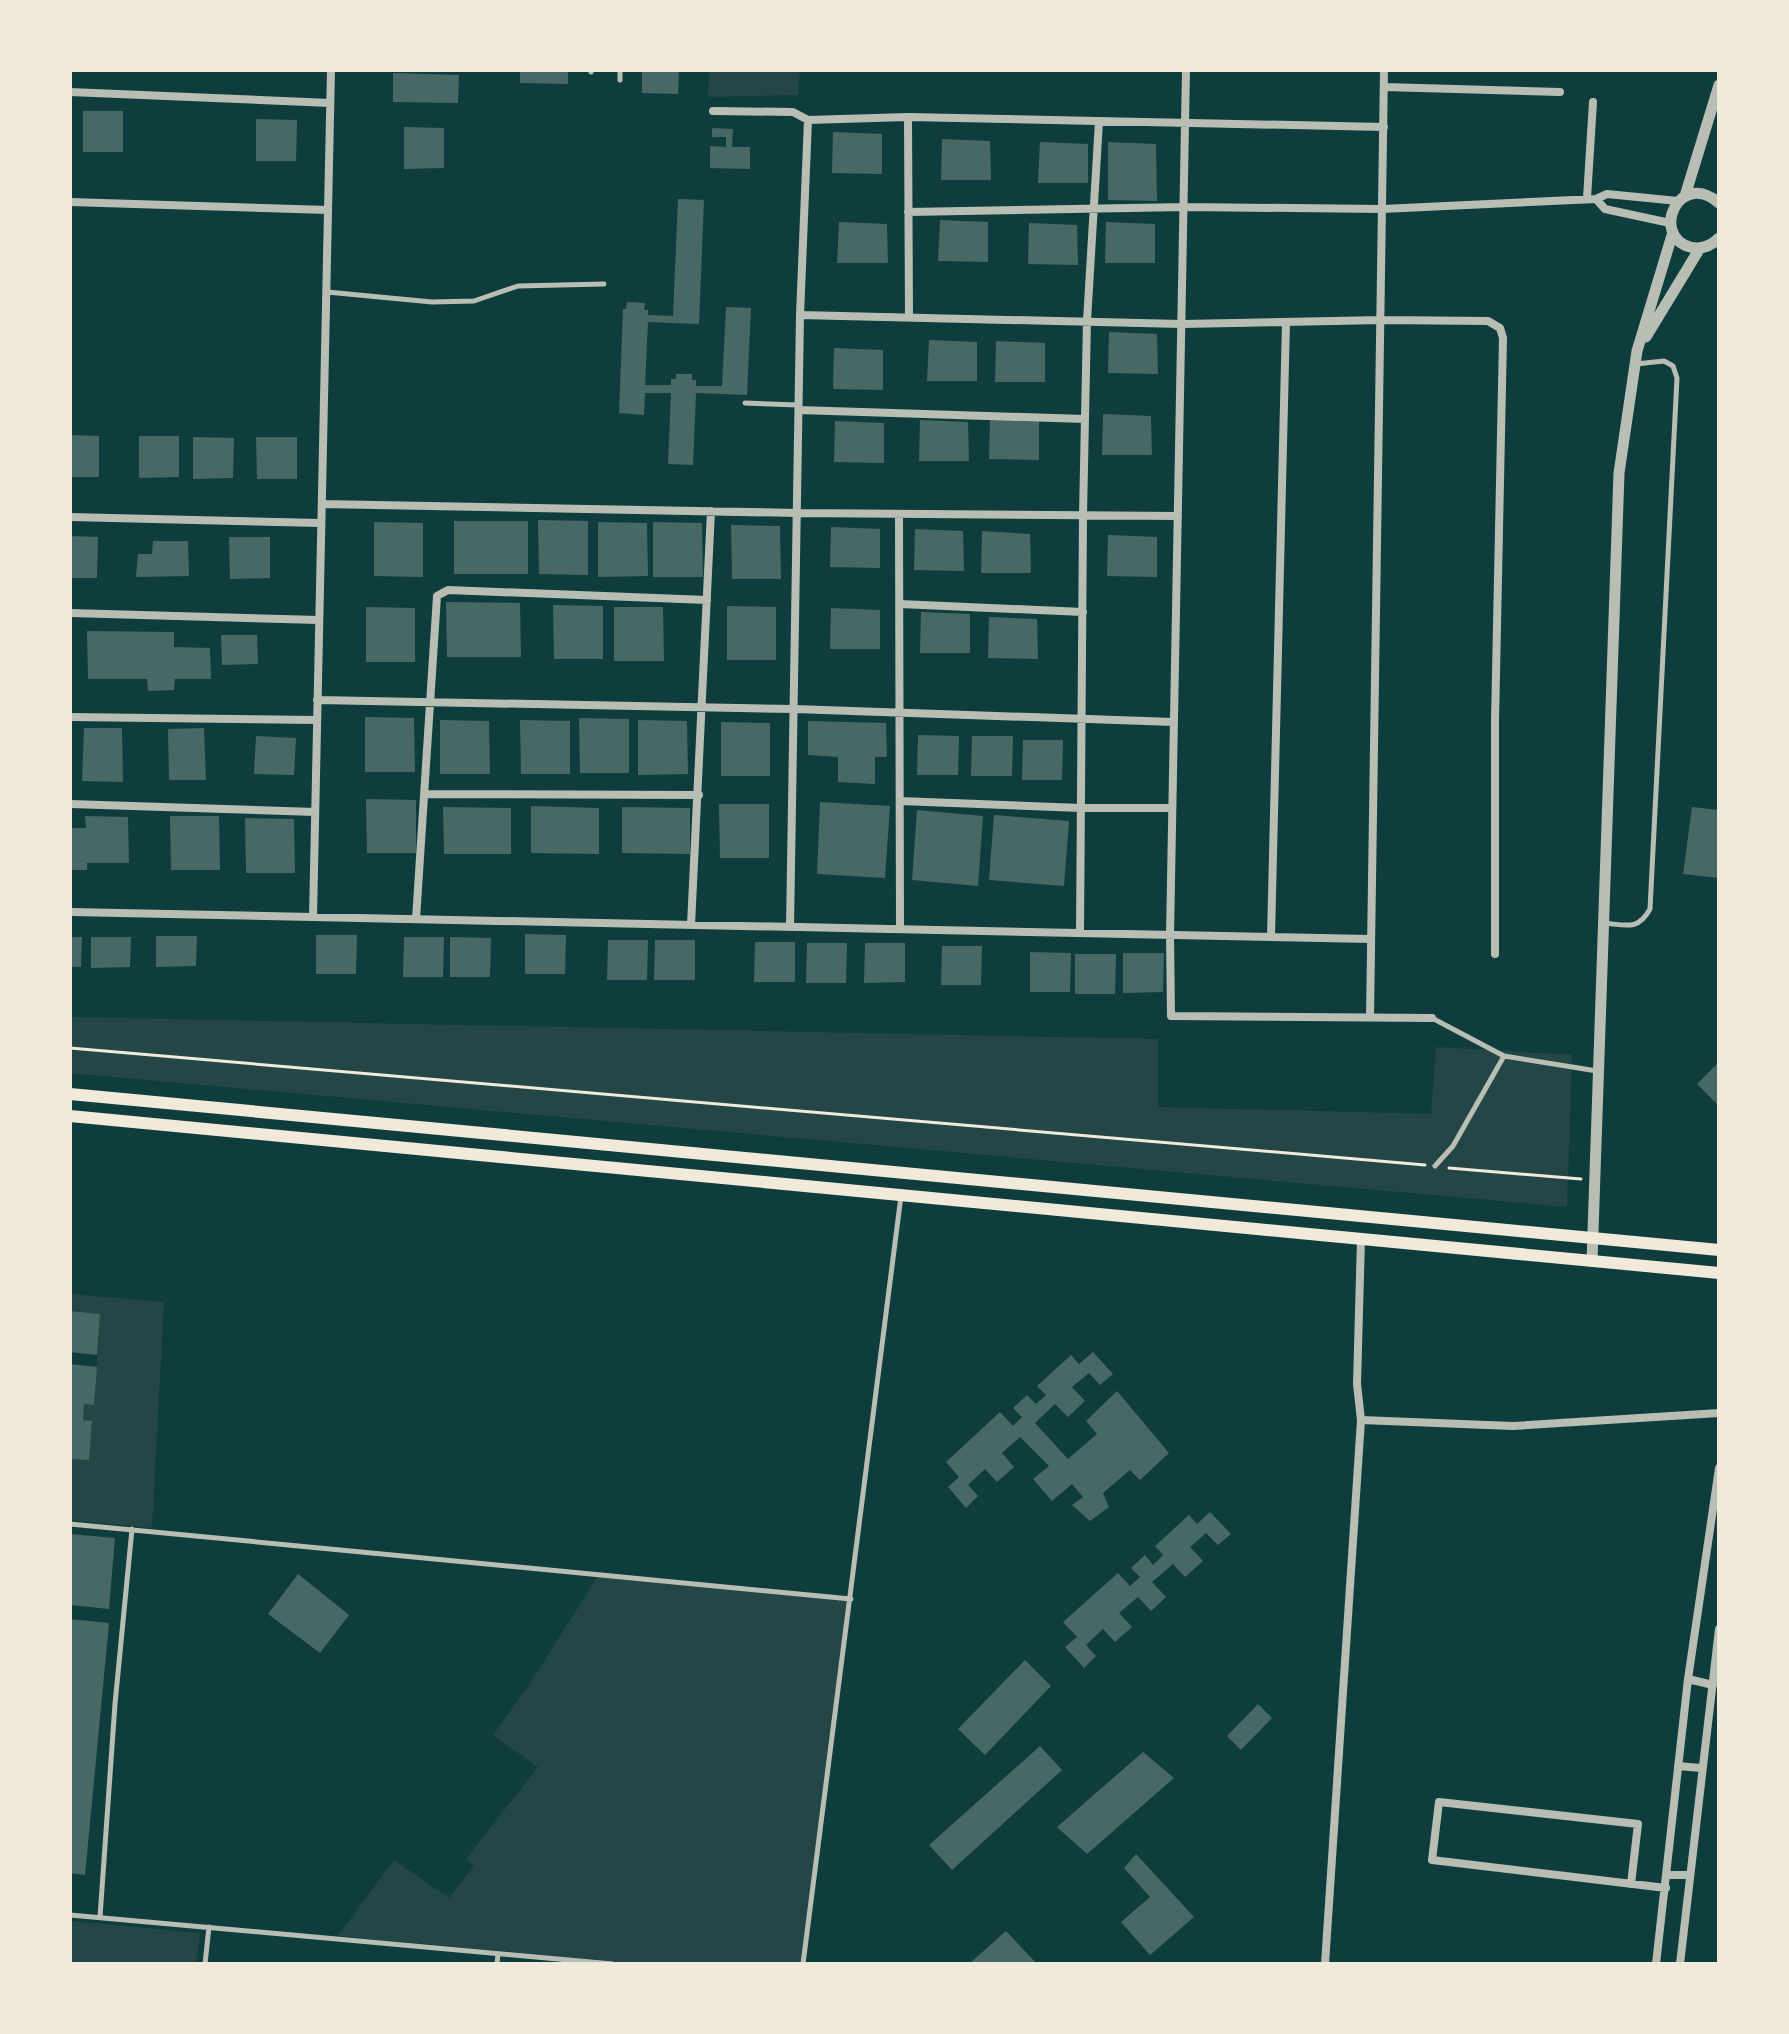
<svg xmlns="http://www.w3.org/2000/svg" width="1789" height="2034" viewBox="0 0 1789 2034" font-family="'Source Sans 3',sans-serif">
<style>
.green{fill:#244646}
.building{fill:#486865}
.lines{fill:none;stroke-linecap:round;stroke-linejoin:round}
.path{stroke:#f1e9da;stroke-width:3}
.service{stroke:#b8beb3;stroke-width:5}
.minor{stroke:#b8beb3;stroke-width:8}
.tertiary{stroke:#b8beb3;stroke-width:11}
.secondary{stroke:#f1e9da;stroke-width:12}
</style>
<rect width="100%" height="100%" fill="#0f3d3e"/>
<path class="green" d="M709,70h91l-2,25 -90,2z
M70,1017l1088,22v68l273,7 5,-67 136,8 -5,152 -1497,-134z
M70,1294l94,8 -12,226 -82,-8v-61l19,1 3,-38 -9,-2 1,-16h10l6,-90 -30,-3z
M598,1576l250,23 -46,365h-163l-301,-28 56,-76 55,38 25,-32 -8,-7 72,-92 -45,-32 36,-50z
M70,1921l130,12 -4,31h-126z"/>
<path class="building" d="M520,70h48v14l-48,-1z
M642,70h37l-1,24 -36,-1z
M393,73l66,2 -1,28 -65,-1z
M83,111h40v41h-40z
M256,119l41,1 -1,41h-40z
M404,127l40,1v40l-40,1z
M712,128l21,1 -1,18h18v22l-40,-1v-22l16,1v-10h-14z
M833,132l49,2v40l-50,-1z
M942,139l48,2 1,39h-50z
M1040,142l48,2v39h-50z
M1108,142l48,2 1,57 -49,-1z
M678,199l26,1 -5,124 -51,-2 -3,63h26v-6h5v-5h16v6h4v6h26l4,-79 25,1 -4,87 -51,-2 -3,72 -25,-1 3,-71h-26l-1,22 -25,-2 4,-104h3l1,-7 18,1 -1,7h4v5l25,1z
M940,220l48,2v40l-50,-1z
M839,222l48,2 1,39h-51z
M1106,222l49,2v39h-50z
M1029,223l48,2 1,40 -50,-1z
M1109,332l48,2 1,40 -50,-1z
M929,340l48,2v39h-50z
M996,341l49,2v39h-50z
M834,348l49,2v40l-50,-1z
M1103,414l48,2 1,39h-50z
M990,419l49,1v40l-50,-1z
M920,420l48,2 1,39h-50z
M835,421l49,2v40l-50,-1z
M70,435l29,1v41h-29z
M139,436h40v41l-40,1z
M193,437l41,1 -1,40 -40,1z
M256,437h41v42h-40z
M538,520l50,1v54l-49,-1z
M454,521h74v53h-74z
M374,522l49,1v54l-49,-1z
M598,522l49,1 1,53 -50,1z
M653,522l49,1 1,54h-50z
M731,525l49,1 1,53h-49z
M831,527l49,2v39l-50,-1z
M915,529l48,2 1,40 -50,-1z
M982,531l48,3 1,39h-50z
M1108,535l49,2v40l-50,-1z
M70,536l28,1 -1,41h-27z
M229,537h41v41l-40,1z
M153,541h35l1,35 -53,1 2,-23h14z
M446,602l74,1 1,54h-74z
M553,605l50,1v53h-49z
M727,606l49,1v53h-49z
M366,607l49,1v54h-49z
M614,607h49l1,54h-50z
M831,608l49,2v39h-50z
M921,612l49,2v39h-50z
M989,617l48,2 1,40 -50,-1z
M87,631l87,1v15l36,1 1,31h-36l-1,11 -26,1 -1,-12h-59z
M221,635h36l1,29 -36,1z
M365,717l49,1 1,54h-50z
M579,718l50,1v54h-49z
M440,720l49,1 1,53h-50z
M520,720l50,1v53h-49z
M638,720l49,1 1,53 -50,1z
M808,721l78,2 1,34h-12v27l-37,-2v-25l-30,-2z
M721,722l49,1v53h-49z
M84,728h38l1,54 -41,-1z
M204,728l2,52h-37l-1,-51z
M918,735l41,1 -1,39h-41z
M256,736l40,2 -2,37 -40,-1z
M972,736h41l-1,40h-41z
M1023,740h40l-1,40h-40z
M366,799l50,1v53h-49z
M820,802l70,4 -5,72 -68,-4z
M719,804h50v54h-49z
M531,806l68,2v46l-68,-1z
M443,807l68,1v46h-67z
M622,807l68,1v46l-68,-1z
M1692,807l27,3v68l-36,-4z
M917,810l66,6 -5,70 -66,-6z
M994,815l75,6 -5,65 -75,-6z
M85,816l43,1 1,46h-42v7h-17v-42h16z
M170,816h49l1,54h-49z
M245,818l49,1 1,54h-49z
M525,934l41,1 -1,39h-40z
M316,935h41l-1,39h-40z
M156,936h41l-1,30 -40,1z
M70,937h12l-1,30h-11z
M91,937h40l-1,30 -39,1z
M404,937h40l-1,40h-40z
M450,937l41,1 -1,39h-40z
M608,940h40l-1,40h-40z
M655,940h40v40h-41z
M755,942h40v40h-41z
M807,943h40l-1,40h-40z
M865,943h40v39l-41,1z
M942,946h40l-1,39h-40z
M1030,952l41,1 -1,39h-40z
M1123,953h41l-1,39 -40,1z
M1075,954h41l-1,40h-40z
M1719,1062v44l-22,-22z
M70,1311l30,3 -3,41 -27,-3z
M1093,1352l20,22 -13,11 -11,-12 -17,14 13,14 -17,16 -13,-13 -20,19 33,36 29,-25 -11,-13 31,-30 52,62 -29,27 -10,-10 -27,23 6,14 -19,14 -18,-16 11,-8 -11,-13 -20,17 -19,-22 16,-13 -29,-29 -18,16 12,14 -17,15 -12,-13 -17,16 10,11 -12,12 -18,-21 11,-10 -13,-15 54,-50 13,14 9,-9 -9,-9 14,-13 9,9 10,-9 -9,-9 34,-31 8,9z
M70,1364l27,3 -3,38 -10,-1 -1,16 9,1 -3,39 -19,-1z
M1210,1512l21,22 -13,11 -12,-12 -16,14 13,14 -18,16 -12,-13 -21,18 14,15 -15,14 -13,-14 -19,16 13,14 -17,15 -12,-13 -17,16 10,11 -12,12 -19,-21 12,-10 -14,-15 55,-49 12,13 10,-9 -9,-9 14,-13 8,10 10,-10 -8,-9 34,-31 8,9z
M70,1534l45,4 -6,71 -39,-4z
M298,1574l51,41 -29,38 -52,-39z
M70,1619l39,4 -24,252 -15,-2z
M1025,1660l26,26 -66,69 -27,-26z
M1258,1704l14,14 -31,32 -14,-14z
M1040,1746l22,24 -110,100 -23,-25z
M1143,1752l31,26 -87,76 -30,-27z
M1136,1854l58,63 -44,38 -29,-33 29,-25 -26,-29z
M1006,1931l31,33h-68z"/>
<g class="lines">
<path class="path" d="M70,1048l1355,117
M1449,1168l132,11"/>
<path class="service" d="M591,72v-2
M620,80v-10
M327,292l105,10 42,-1 44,-15 86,-2
M745,403l53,2
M1604,923c22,2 34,8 46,-14l27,-531 -4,-12 -9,-5 -28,3
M1432,1018l72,38 93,15
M1435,1166l18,-20 51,-90
M70,1524l781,75
M70,1915l543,49
M100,1917l15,-213 17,-175
M205,1964l4,-37
M497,1964l1,-10
M803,1964l98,-768"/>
<path class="minor" d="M1186,70l-16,865 1,81 261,2
M1384,87l176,5
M70,92l260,11
M713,111l80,1 15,8 100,-3 476,10
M908,117l1,200
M1587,198l6,-96
M1596,199l9,10 65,14
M70,202l258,8
M908,212l277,-5 197,2 214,-10 11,-5 71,7
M800,315l382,9 199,-4 107,1 12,7 3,10 -8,384v232
M799,410l286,9
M322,504l475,9 381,3
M899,514l1,415
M70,517l251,6
M900,604l183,8
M70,613l249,7
M317,700l477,9 380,13
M70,717l247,3
M424,794l275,1
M900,801l181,7h91
M70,804l245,8
M70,912l1301,27
M313,917l18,-847
M416,919l21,-323 11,-6 259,10
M691,925l20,-414
M790,927l10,-612 8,-195
M1080,933l3,-418 4,-194 12,-200
M1271,937l15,-615
M1370,1017l14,-947
M1361,1239l-4,145 4,36 152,6 206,-13
M1688,1679l25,6
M1678,1766l23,2
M1668,1875h22
M1631,1884l7,-60 -199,-22 -7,58 234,28
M1325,1964l36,-544
M1656,1964l32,-285 31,-211
M1680,1964l39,-335"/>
<path class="tertiary" d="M1685,196l34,-111
M1719,203c-40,-34 -69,32 -29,44 12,3 21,-1 29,-9
M1646,337l54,-89
M1592,1261l27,-788 18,-122 36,-119"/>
<path class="secondary" d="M70,1094l1649,156
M70,1116l1649,157"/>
</g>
<rect width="1789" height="2034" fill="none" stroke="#f1e9da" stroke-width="144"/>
</svg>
